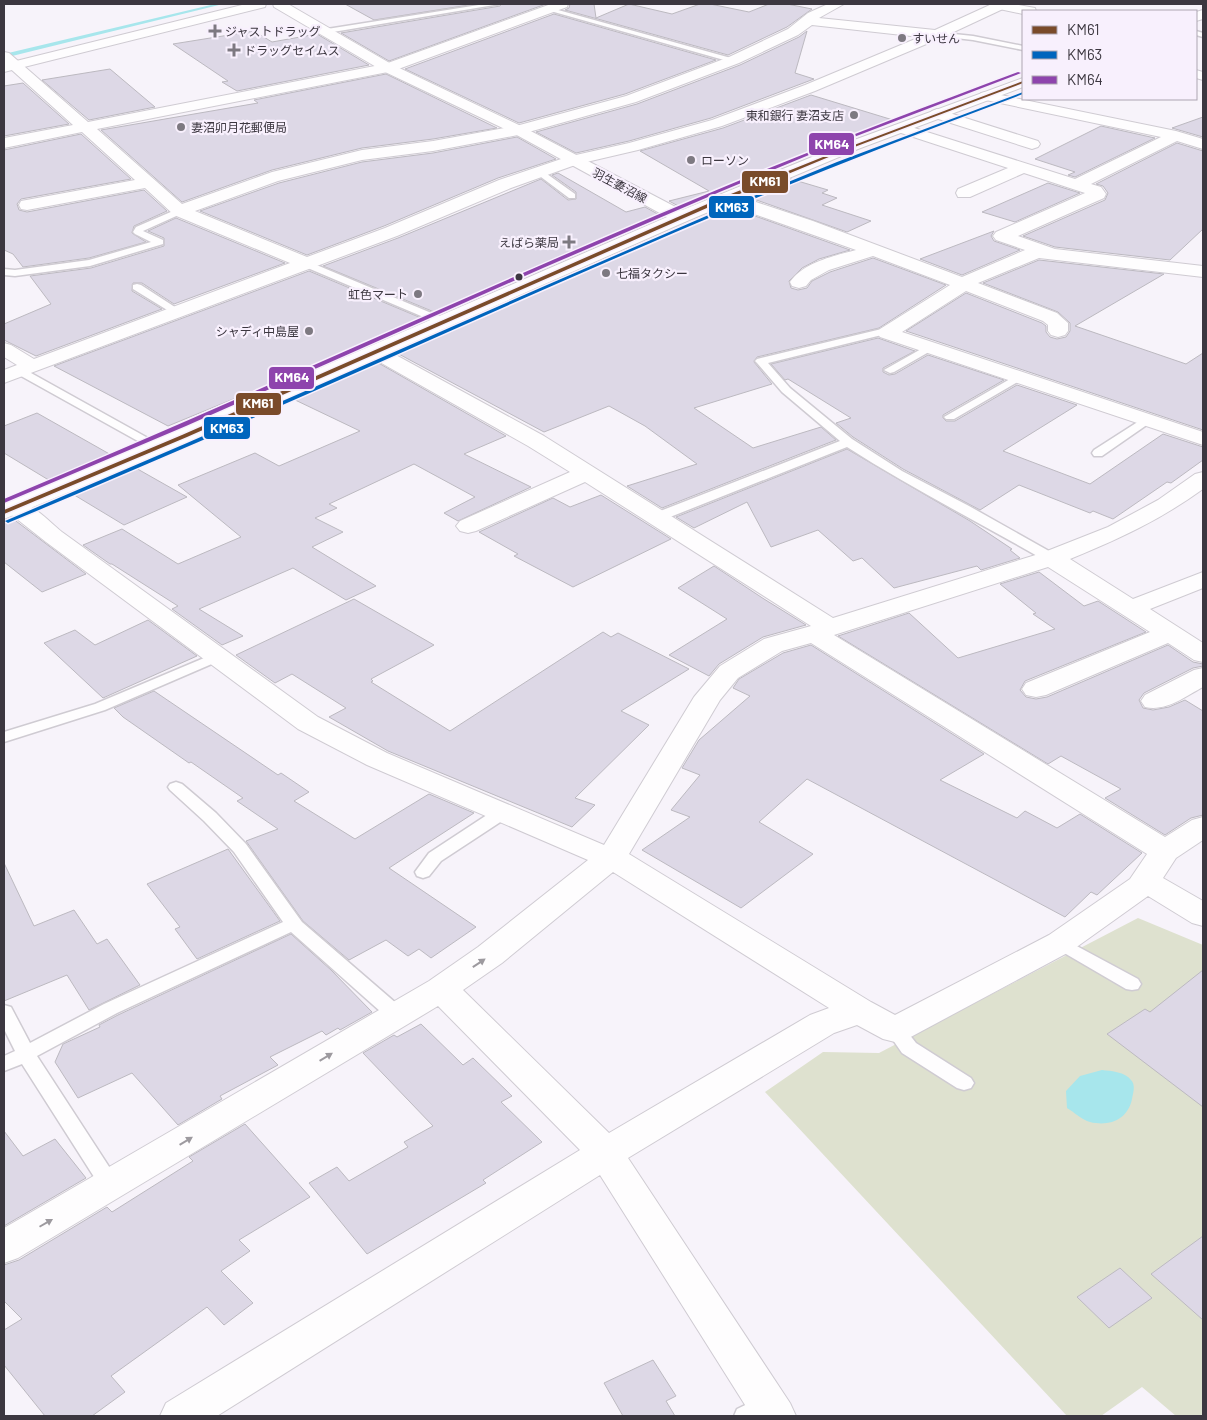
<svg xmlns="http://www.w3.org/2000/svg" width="1207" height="1420" viewBox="0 0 1207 1420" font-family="Barlow,'Noto Sans JP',sans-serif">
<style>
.green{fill:#dee1cf}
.water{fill:#a7e6ec}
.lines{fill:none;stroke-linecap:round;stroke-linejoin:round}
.stream{fill:#a7e6ec;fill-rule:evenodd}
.building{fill:#ddd8e6;stroke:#bcb9c0}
.lane-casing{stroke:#cfcbd2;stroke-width:3}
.street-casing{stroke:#cfcbd2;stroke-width:2}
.secondary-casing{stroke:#cfcbd2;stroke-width:2}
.primary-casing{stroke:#cfcbd2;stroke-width:2}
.lane{fill:#fefdfe;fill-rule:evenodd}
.street{fill:#fefdfe;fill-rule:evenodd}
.secondary{fill:#fefdfe;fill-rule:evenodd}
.primary{fill:#fefdfe;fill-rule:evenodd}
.bus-1-casing{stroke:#f8f0fd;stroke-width:3}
.bus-2-casing{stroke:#f8f0fd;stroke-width:3}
.bus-3-casing{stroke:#f8f0fd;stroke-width:3}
.bus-1{fill:#7a4b2a;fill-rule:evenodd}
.bus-2{fill:#0065bd;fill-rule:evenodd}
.bus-3{fill:#8e44ad;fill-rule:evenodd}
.oneway{fill:#9d9a9f}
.poi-dot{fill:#7d7981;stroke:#f8f0fd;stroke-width:2}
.bus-dot{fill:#3c3740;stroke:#f8f0fd;stroke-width:2}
.labels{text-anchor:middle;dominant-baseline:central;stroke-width:4.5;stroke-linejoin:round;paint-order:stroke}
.far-poi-label{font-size:12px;fill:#3c3740;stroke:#f8f0fd;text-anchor:start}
.far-street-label{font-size:12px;fill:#3c3740;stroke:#f8f0fd}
.line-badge{stroke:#f8f0fd;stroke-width:2}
.badge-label{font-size:14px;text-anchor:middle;font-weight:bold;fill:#fff}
</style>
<rect width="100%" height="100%" fill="#f7f3fa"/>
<path class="green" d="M1138,918l65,27v471h-27l-34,-29 -41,29h-34l-302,-324 58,-40 56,1z"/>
<path class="water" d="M1102,1070c10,1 23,2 29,10 5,5 2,13 1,19 -4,20 -22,28 -42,23 -8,-2 -16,-10 -23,-14l-1,-17 14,-15z"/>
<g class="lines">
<path class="stream" d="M215,4h8l-219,54v-4z"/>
</g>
<path class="building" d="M345,4h130l-101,16z
M502,4h44l-157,57 -48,-28 159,-27z
M570,4h24l2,14 33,-14 43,10 28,-10h10l39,8 20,-8h18l25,5 -25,18 -59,28 -163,-45 4,-2z
M554,14l162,46 -91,34 -106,29 -114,-54z
M254,31l18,11 45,-8 52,31 -132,26 -15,-9 6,-1 -55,-37z
M807,31l-12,42 19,6 -103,39 -82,23 -53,12 -40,-21 101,-28 103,-39 59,-28z
M110,69l45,38 -66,13 -47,-40z
M386,74l111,54 -64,11 -71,9 -90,22 -90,32 -81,-72 157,-27 -4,-3z
M23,83l46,41 -65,12v-50z
M811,95l82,25 -129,51 5,2 -87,35 -13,-7 40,-10 -69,-40 83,-23z
M1203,117v20l-31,-9z
M1101,126l54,12 -80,39 -7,-2 7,-3 -40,-13z
M81,134l50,45 -110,20 -4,5 2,6 8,2 117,-22 23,21 -33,15 -2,7 14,9 -57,16 -66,9 -10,-13 -9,-4v-100z
M517,137l39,22 -58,19 -114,48 -77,29 -107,-44 79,-28 83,-21 71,-9z
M1177,143l26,8v78l-33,31 -115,-13 -32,-11 82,-36 3,-7 -5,-7 -7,-2z
M558,173l68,39 19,-5 18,10 -224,97 -116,-48 75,-28 143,-59 27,21 8,-1v-7l-24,-17z
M791,179l37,11 -6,3 15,5 -15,7 49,16 -24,11 -99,-35z
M1048,183l32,10 -65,29 -33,-10z
M727,206l123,44 -31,9 -17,9 -13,13 2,7 7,2 9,-2 5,-7 18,-9 43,-14 73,27 -67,43 -122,29 -3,5 18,22 -78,24 59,40 68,-21 15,13 -174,68 -35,-22 70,-22 -52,-38 -36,-20 -65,26 -149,-80z
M176,218l109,45 -111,41 -32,-21h-9l-1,8 30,18 -126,47 -32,-16v-16l47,-20 -21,-28 61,-8 73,-22v-8l-16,-7z
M994,231l-3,5 3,5 26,9 -58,25 -42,-16z
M1039,260l125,14 -89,52 111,38 17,-11v77l-297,-99 60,-38 76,30 4,3v6l4,5 7,2 9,-2 4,-6v-8l-12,-11 -75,-29z
M309,271l117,49 -157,68 -4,-2 -97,40 -114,-60z
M878,338l37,13 -32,17v4l6,3 6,-1 33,-19 76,25 -61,35v3l3,3h9l62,-36 60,20 -74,46 87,33 73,-50 40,13v13l-32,23 -4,-1 -54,37 -20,-8 -3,2 -71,-28 -39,25 -77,-41 -50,-32 -17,-14 15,-5 -63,-39 -3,1 -14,-16z
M375,361l131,75 -42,18 67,33 -73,34 -14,-8 31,-16 -61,-33 -85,40 8,4 -22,10 28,14 -31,15 64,39 -30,14 -53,-32 -94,41 44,27 -21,9 -50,-36 6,-3 -66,-42h-2l-27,-19 39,-16 56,35 63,-27 -63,-52 77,-32 24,13 81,-35 -69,-33z
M37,413l76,43 -61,26 -48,-29v-27z
M847,449l123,72 42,28 -2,1 10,8 -39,12 -4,-4 -83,22 -32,-30 -9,3 -35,-31 -47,17 -24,-45 -53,26 -18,-11z
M134,467l53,30 -63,28 -53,-32z
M601,495l70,44 -98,48 -59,-31 4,-2 -39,-22 74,-34 17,9z
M12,518l33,25 41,31 -44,18 -38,-30v-41z
M714,566l50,33 42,26 -43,12 -44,27 -10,12 -40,-21 58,-36 -49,-31z
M1039,572l45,34 14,-5 48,31 -121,49 -5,9 6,7 10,2 11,-2 121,-52 25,17 10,2v2l-10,2 -49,25 -5,7 4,8 10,2 16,-3 16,-7 18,11v104l-12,3 -26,17 -60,-37 16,-9 -60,-33 -13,8 -210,-128 71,-23 49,45 97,-29 -22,-15 3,-1 -36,-29z
M354,599l80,46 -63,34 2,2 -2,1 79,49 153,-99 8,5 7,-4 71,36 -68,42 28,14 -74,73 20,7 -23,22 -184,-76 -59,-34 17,-9 -54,-34 -17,9 -39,-28z
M148,620l49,36 -94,42 -59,-55 31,-13 20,15z
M811,645l173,109 -44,26 77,38 8,-7 32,17 23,-14 62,39 -45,42 -6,-3 -26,25 -258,-138 -48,43 54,32 -72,54 -99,-58 48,-33 -19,-7 29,-35 -18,-7 17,-28 51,-44 -17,-8 6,-9 44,-26z
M154,691l124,84 3,-2 28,19 -15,9 61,38 74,-45 45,19 -85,55 87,59 -45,31 -12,-9 -11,7 -22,-16 -37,20 -46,-39 -57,-80 32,-12 -41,-28 6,-3 -52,-36 -2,1 -66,-46 -9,-9z
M228,849l52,72 -83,38 -22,-30 5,-2 -33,-43z
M4,863l30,63 40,-16 23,34 10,-5 33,46 -51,25 -22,-35 -63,26z
M291,934l40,36 41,42 -32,18 -2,-2 -12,7 -4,-4 -52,26 8,8 -58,31 2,3 -44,26 -46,-52 -54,25 -23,-36 8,-18 37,-17 -1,-2 19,-10z
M1203,970v137l-96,-73 38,-25 5,3z
M421,1024l42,41 10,-7 39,38 -11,6 41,40 -59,38 3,3 -119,71 -58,-71 28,-16 12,14 59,-34 -4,-5 29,-16 -70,-73 31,-18 3,2z
M245,1124l65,73 -71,43 11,11 -29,20 32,32 -29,22 -17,-18 -96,69 14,16 -33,24h-47l-41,-51v-35l18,-11 -18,-18v-36l15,-5 88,-53 5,5 81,-51 -4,-4z
M4,1131l19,25 32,-17 31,39 -82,48z
M1203,1236v84l-52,-46z
M1120,1268l32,30 -43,30 -32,-31z
M653,1360l23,36 -10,5 9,15h-52l-19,-33z"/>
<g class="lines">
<defs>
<path id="lane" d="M485,4h15l-173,29 -4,-2 4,-2z
M547,8h4l187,52 -7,2 -184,-52z
M1196,31l7,2v4l-7,-2z
M935,32l38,4 50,10v4l-50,-10 -35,-4 -4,-2z
M540,169l35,25v4h-6l-32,-24 -1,-2z
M180,208l5,3 -2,2 -40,18 20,9v4l-73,22 -75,10 -11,-1v-6l11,1 74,-10 62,-18 -16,-8 -2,-2 3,-5z
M307,261l141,59 1,2 -5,3 -4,-1 -137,-58v-4z
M137,284l4,1 40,26 -1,2h-8l-39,-24v-4z
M894,326l5,3 -1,2 -130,32 22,25 62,51 50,32 67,35 87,49 2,3 -2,3h-10c-66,-38 -135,-73 -199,-114l-187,74h-10l-1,-3 1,-3 190,-74 -58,-49 -25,-29 -2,-2 2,-2z
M930,344l5,3 -1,2 -40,23 -4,1 -6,-3z
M25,366l4,1 2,6 133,74 -6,4 -4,-1 -133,-74 -2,-7z
M1017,375l6,3 -2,2 -67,39h-8l-2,-2z
M1147,416l6,4 -2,2 -49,34h-8l-2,-3 2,-3z
M216,653l5,1 2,3 -2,3 -116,50 -101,32v-10l91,-28z
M176,782l6,2 34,29 30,31 56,78 102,88 2,5 -2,5 -7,2 -7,-2 -99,-88 -174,81 -80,43 80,123 3,6 -3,6 -7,2 -7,-2 -81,-127 -18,7v-15l11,-5 -11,-22v-24l7,2 19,36 74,-39 179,-82 -49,-70 -30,-31 -34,-31 -2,-3 2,-3z
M502,808l6,1 2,4 -2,4 -67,44 -12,15 -6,2 -6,-2 -2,-4 14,-19 67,-44z
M1060,937l78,42 3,5 -3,5 -6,1 -6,-1 -72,-42 -3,-4 3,-4z
M895,1023l7,2 14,18 55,35 3,5 -3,5 -7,2 -7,-2 -55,-35 -16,-23 2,-5z
M768,1394l8,3 3,7c-8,16 -29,12 -45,12l3,-7z"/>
<path id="street" d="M551,4h17l-1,3 -174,64 -296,58 85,75 90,-32 90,-22 71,-9 83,-15 110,-30 103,-39 59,-28 20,-16 20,-9h16l-25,14 116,12 57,-26 14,1 -1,3 -62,29 -128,54 -93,35 -84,24 -60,14 -67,24 -114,48 -393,147v-13l13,-5 -13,-8v-14l7,2 23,14 256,-96 -116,-48 -29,-27 -118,22 -6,-1 -2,-4 2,-4 114,-21 -53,-48 -78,16v-10l69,-13 -69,-62v-11l5,1 79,69 297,-58zM812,25l108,12 -115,48 -93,35 -83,23 -62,14 -68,23 -114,48 -78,29 -112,-46 83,-30 84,-21 71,-9 85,-16 118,-33 103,-39 59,-28z
M986,92l190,39 27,8v10l-26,-8 -86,43 10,3 5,7 -2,4 -86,38 37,13 148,17v11l-164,-19 -61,25 79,30 11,10v8l-3,4 -7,2 -7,-2 -3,-4v-6l-5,-4 -77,-30 -64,41 301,100v13l-323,-108 -3,-4 3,-4 70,-44 -77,-29 -44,14 -18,10 -5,6 -7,2 -7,-2 -2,-4c14,-20 44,-26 66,-32l-136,-48 -2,-4 2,-4h12l81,27 149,56 63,-27 -29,-10 -3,-4 3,-4 89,-39 -61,-20 -54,24h-12l-2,-4 2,-4 50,-21 -113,-37 -3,-3 3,-3h10l170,54 86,-42 -180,-38 -2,-3 2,-3z
M937,109l101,32 2,3 -2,3 -6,2 -100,-32 -3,-3 3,-3z
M376,346l7,2 161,88 289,182 209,-65 66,-26 50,-27 37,-26 8,-2v17c-43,31 -84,50 -133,70l63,40 70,-27v16l-53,21 53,34v19l-9,-2 -26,-17 -122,52 -10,2 -10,-2 -4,-6 4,-6 124,-51 -102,-65 -214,68 331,202 27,-17 11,-3v23l-27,18 -13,20 40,23v25l-11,-3 -44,-27 -77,55 -164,88 -12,3 -12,-3 -26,-14 -23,8 -206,125 162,245 6,13h-44l-152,-241 -383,241h-57l6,-13 414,-253 -142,-144 -420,252 -14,5v-35l425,-247 49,-34 110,-87 -221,-95 -69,-36 -252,-187 -38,-30 -4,-5 4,-5c20,-5 39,18 54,30l256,185 69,36 217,92 90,-148 26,-31 44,-27 47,-13 -226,-144 -109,49 -8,2 -8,-2 -4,-5 4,-5 110,-49 -42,-26 -159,-90 -3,-4 3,-4zM811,643l336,211 -17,25 -81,56 -154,80 -24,-13 -242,-148 91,-154 18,-22 44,-27zM613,872l216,136 -19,7 -201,118 -146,-143 39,-27z
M1203,668v19c-17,9 -37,25 -58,20l-4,-6 4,-6 49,-25z"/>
<path id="secondary" d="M246,4h20l-1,3 -261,65v-8z
M989,4h24l22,4 1,3h-13v3l-33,-7z
M1203,10v9l-7,2v-9z
M1196,70l7,2v8l-7,-2z
M1023,78v9l-165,62 -171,72 -6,1 -6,-1 -3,-4 3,-4 171,-70z"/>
<path id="primary" d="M273,4h15l105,61 130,62 164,86 3,4 -3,4 -521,231 -162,67v-15l146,-62 517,-225 -154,-84 -130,-62 -109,-64z"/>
</defs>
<use href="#lane" class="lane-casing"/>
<use href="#street" class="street-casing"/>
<use href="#secondary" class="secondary-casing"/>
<use href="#primary" class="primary-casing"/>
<use href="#lane" class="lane"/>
<use href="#street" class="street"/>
<use href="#secondary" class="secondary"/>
<use href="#primary" class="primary"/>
<defs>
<path id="bus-1" d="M1023,81v2l-187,71 -111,46 -538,237 -183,77v-4l178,-75 539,-237 112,-45z"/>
<path id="bus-2" d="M1023,92v2c-98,37 -196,74 -293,115 -241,102 -478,213 -720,313l-2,1 -3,-2 182,-78 360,-158 180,-78 110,-45z"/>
<path id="bus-3" d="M1018,72l3,1 -188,72 -111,46 -179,77 -357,158 -182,77v-4c252,-105 499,-221 751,-325 87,-36 175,-69 263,-102z"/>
</defs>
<use href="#bus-1" class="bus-1-casing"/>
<use href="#bus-2" class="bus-2-casing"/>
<use href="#bus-3" class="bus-3-casing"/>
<use href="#bus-1" class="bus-1"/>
<use href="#bus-2" class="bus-2"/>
<use href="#bus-3" class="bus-3"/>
</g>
<defs><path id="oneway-solid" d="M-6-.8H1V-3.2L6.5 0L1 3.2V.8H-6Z" transform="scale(1.25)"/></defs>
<g class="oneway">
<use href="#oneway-solid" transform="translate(479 963) rotate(-34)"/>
<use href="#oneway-solid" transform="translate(326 1057) rotate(-31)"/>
<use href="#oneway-solid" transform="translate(186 1141) rotate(-31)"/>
<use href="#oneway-solid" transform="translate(46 1223) rotate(-30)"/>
</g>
<g class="poi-dot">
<path d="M212.5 23.5h5v5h5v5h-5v5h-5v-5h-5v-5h5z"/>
<circle cx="902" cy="38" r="5"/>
<path d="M231.5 42.5h5v5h5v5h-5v5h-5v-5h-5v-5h5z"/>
<circle cx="854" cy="115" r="5"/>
<circle cx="181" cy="127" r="5"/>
<circle cx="691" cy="160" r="5"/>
<path d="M566.5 234.5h5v5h5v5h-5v5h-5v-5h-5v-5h5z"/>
<circle cx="606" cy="273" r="5"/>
<circle cx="418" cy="294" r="5"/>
<circle cx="309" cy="331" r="5"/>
</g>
<circle class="bus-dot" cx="519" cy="277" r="4.5"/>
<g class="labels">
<g class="far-poi-label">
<text x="225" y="31">ジャストドラッグ</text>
<text x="912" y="38">すいせん</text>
<text x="244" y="50">ドラッグセイムス</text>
<text x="844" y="115" text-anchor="end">東和銀行 妻沼支店</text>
<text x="191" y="127">妻沼卯月花郵便局</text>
<text x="701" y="160">ローソン</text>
<text x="559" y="242" text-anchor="end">えばら薬局</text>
<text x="616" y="273">七福タクシー</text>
<text x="408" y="294" text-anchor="end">虹色マート</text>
<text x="299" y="331" text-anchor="end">シャディ中島屋</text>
</g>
<g class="far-street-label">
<text transform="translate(620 185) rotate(28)">羽生妻沼線</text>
</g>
</g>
<g class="line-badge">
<rect x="808" y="132" width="47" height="24" rx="5" fill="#8e44ad"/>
<rect x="741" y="170" width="48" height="24" rx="5" fill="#7a4b2a"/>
<rect x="708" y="195" width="47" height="24" rx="5" fill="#0065bd"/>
<rect x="268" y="366" width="47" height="24" rx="5" fill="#8e44ad"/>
<rect x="235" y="392" width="47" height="24" rx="5" fill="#7a4b2a"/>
<rect x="203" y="416" width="48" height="24" rx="5" fill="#0065bd"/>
</g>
<g class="badge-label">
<text x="832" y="149">KM64</text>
<text x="765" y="186">KM61</text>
<text x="732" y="212">KM63</text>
<text x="292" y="382">KM64</text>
<text x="258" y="408">KM61</text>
<text x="227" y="433">KM63</text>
</g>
<rect width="1207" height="1420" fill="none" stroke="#3c3740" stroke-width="10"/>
<rect x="1022" y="10" width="175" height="90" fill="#f8f0fd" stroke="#ada6b1"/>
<rect x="1032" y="26" width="25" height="8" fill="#7a4b2a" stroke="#ada6b1"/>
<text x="1067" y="35" font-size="15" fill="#3c3740">KM61</text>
<rect x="1032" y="51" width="25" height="8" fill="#0065bd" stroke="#ada6b1"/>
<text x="1067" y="60" font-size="15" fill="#3c3740">KM63</text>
<rect x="1032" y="76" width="25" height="8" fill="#8e44ad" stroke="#ada6b1"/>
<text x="1067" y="85" font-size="15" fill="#3c3740">KM64</text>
</svg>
